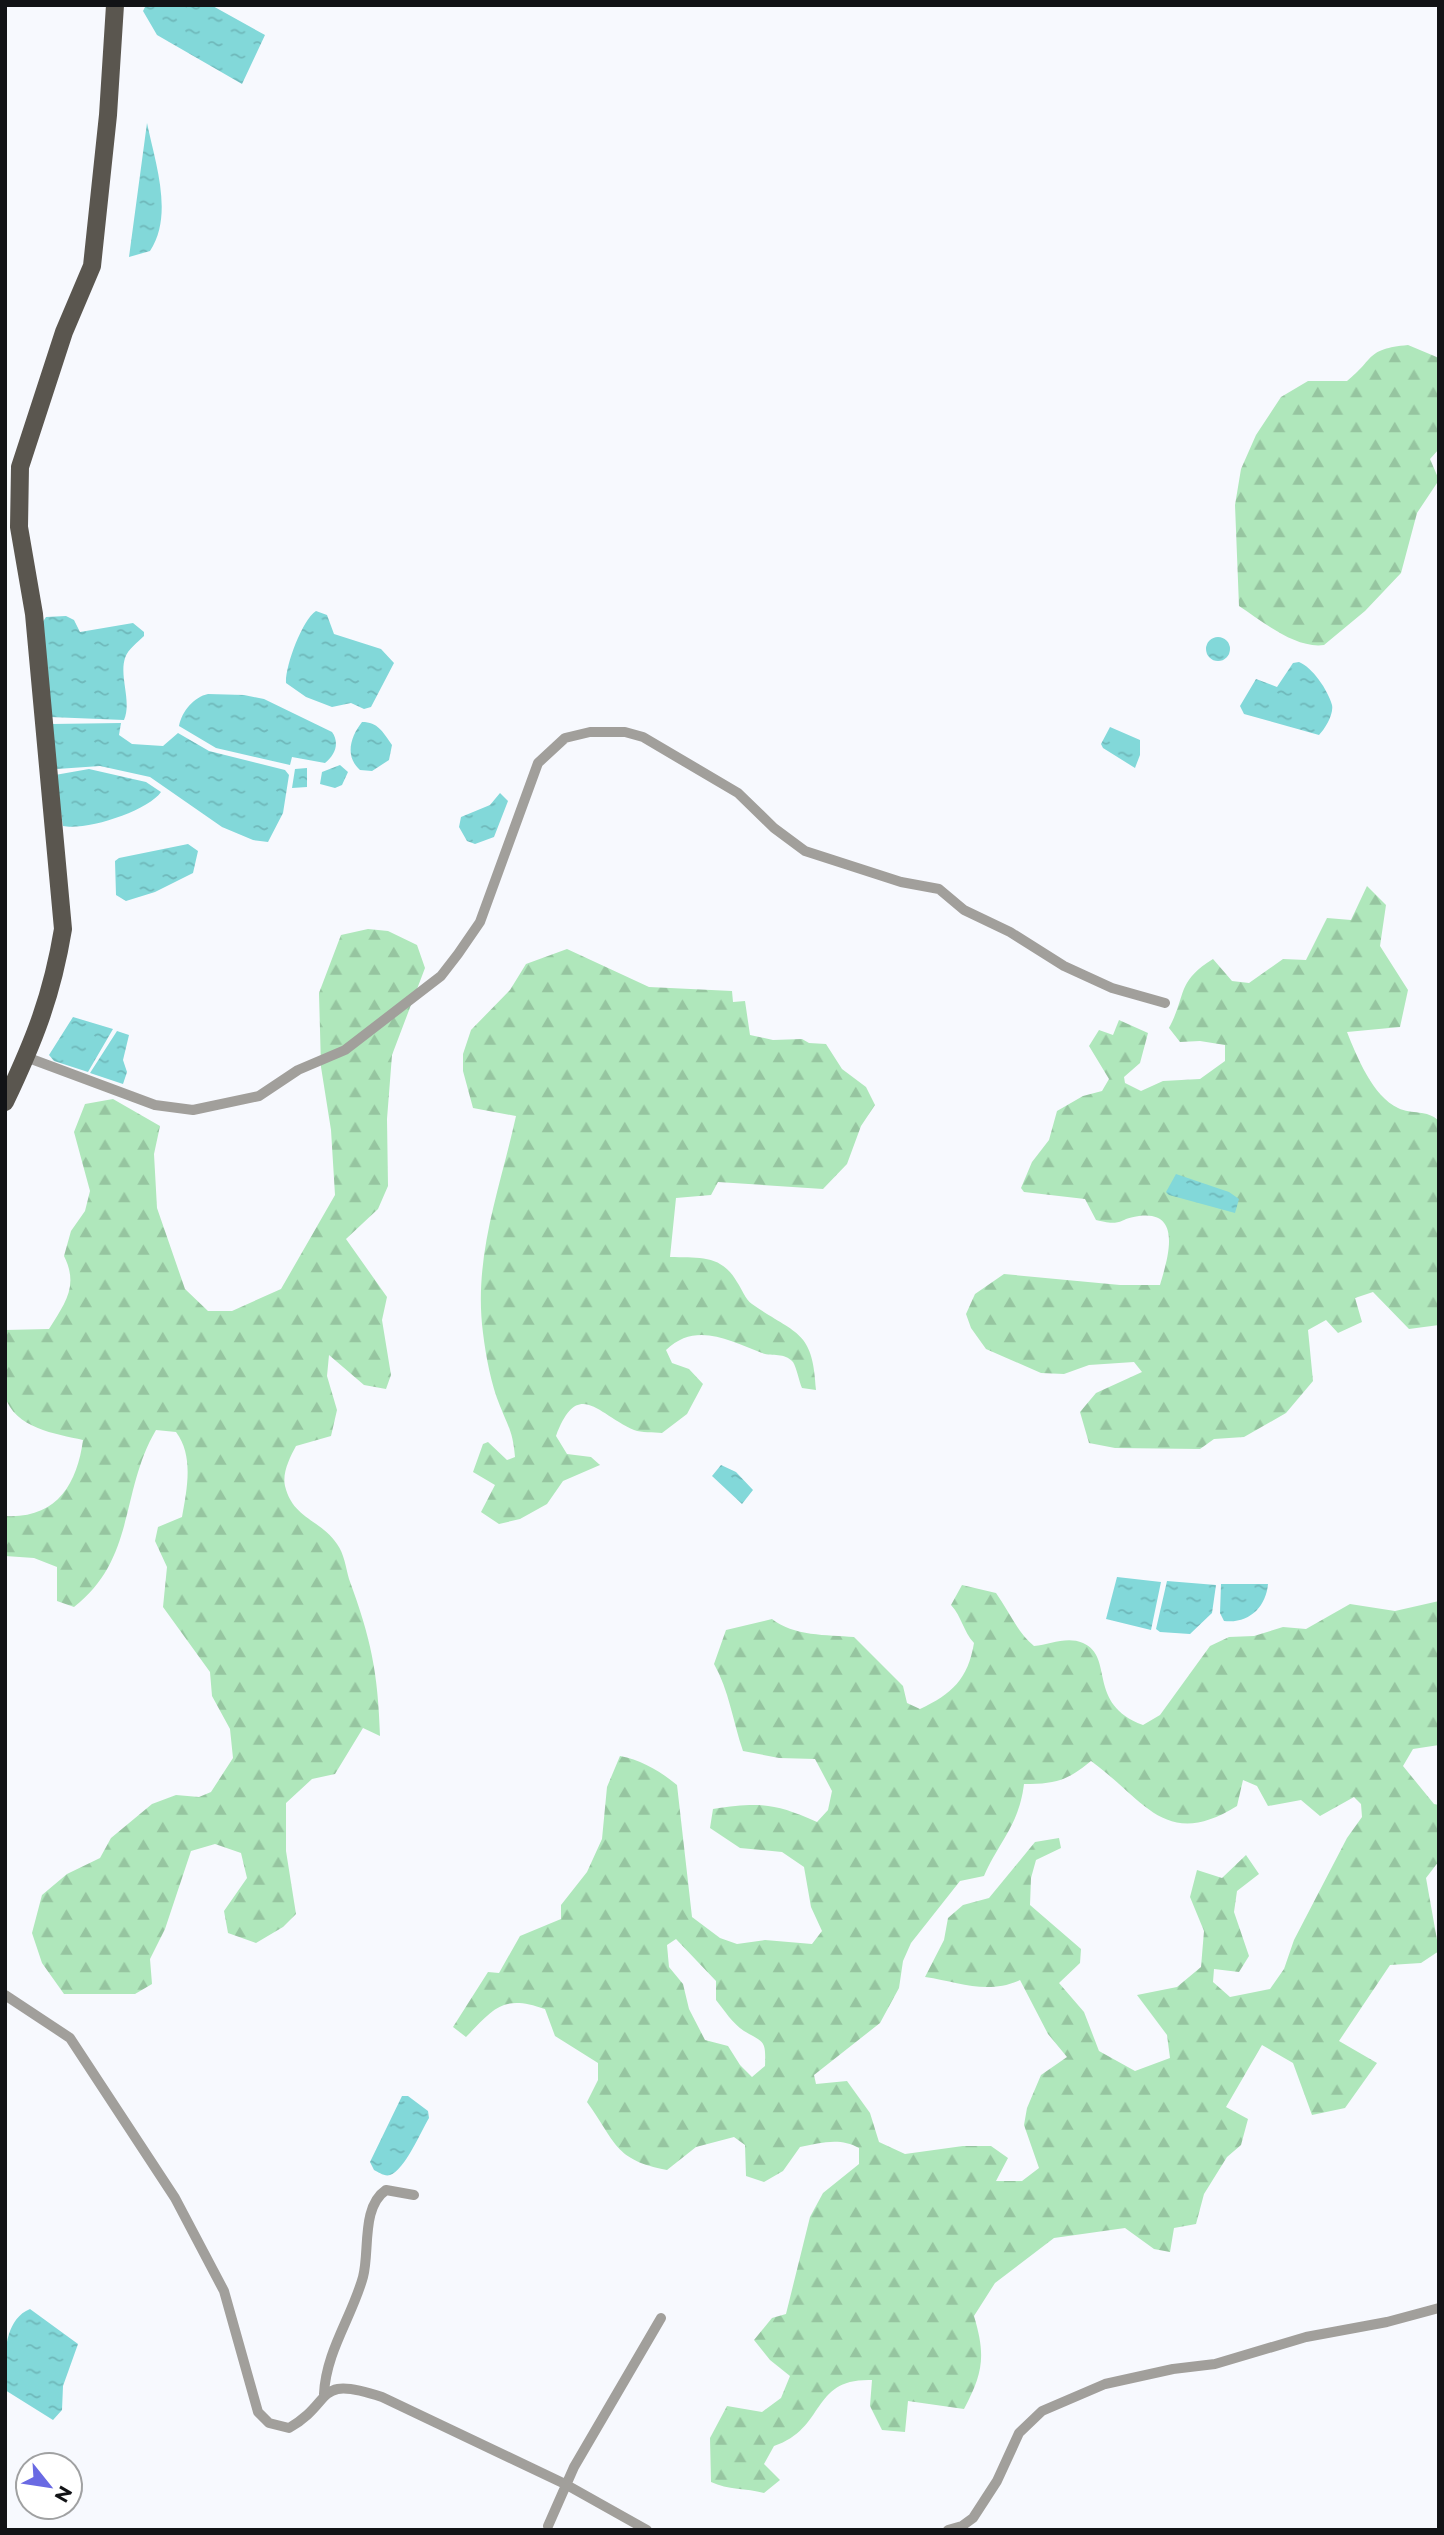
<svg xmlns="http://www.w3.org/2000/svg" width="1444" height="2535" viewBox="0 0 1444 2535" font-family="Montserrat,sans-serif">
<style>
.forest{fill:url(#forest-firs);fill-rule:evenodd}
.water{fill:url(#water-ripples)}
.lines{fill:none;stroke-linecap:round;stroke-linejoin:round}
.street{stroke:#a19f9b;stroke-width:10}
.primary{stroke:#5a564f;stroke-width:18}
</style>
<defs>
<pattern id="forest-firs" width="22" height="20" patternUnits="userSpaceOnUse" patternTransform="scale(1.75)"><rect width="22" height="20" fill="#afe7bb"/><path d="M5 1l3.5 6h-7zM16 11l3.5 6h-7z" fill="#96c5a0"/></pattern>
<pattern id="water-ripples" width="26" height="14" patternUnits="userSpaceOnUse" patternTransform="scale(1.75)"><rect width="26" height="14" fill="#82d8d9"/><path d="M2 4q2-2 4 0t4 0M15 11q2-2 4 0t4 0" fill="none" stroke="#6fb8ba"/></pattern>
</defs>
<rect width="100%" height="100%" fill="#f7f9fe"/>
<path class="forest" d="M1408,345l31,13v91l-9,10 9,21 -22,33 -16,60 -36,38 -41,34c-29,4 -62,-24 -85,-39l-4,-101 6,-36 15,-34 25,-38 27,-16h39c28,-22 18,-32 61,-36z
M1367,886l19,19 -6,41 28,44 -8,37 -53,5c9,23 26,65 51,76 14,7 29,1 41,13v204l-30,4 -36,-37 -18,6 7,24 -24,11 -12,-13 -18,10 5,51 -27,32 -42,24 -30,2 -14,10 -85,-1 -26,-5 -9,-31 16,-19 46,-21 -8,-10 -45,3 -25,9 -23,-1 -55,-24 -15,-21 -5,-14 9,-20 29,-20 116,11h40c7,-24 24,-75 -21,-69 -23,3 -14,11 -43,4l-11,-21 -61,-7 -3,-4 11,-26 17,-22 8,-29 26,-15 19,-5 7,-12 -20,-33 10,-16 14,5 6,-15 29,13 -8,30 -16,14 1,6 16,8 22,-10 37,-2 25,-18v-16l-25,-4 -20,1 -11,-14c18,-34 7,-46 44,-69l19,22 17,2 34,-24 23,1 21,-42 24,2z
M368,929l20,2 29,14 8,23 -33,87 -5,64 1,67 -10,23 -32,30 41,58 -5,23 9,55 -5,14 -22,-4 -35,-30 -2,21 10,34 -6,26 -35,10c-6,11 -14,27 -11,40 8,33 35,33 52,58 7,9 9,24 12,35 22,60 29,93 31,157l-17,-8 -28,46 -23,5 -26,24v48l10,63 -13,13 -27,16 -28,-10 -4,-22 23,-33 -6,-25 -26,-9 -24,7 -26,78 -15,30 2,25 -17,10h-71l-22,-31 -10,-30 10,-38 25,-21 33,-16 11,-20 41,-34 24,-9 23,2 12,-5 22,-34 -3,-29 -18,-33 -2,-24 -47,-65 4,-40 -12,-26 3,-14 24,-10c5,-28 12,-61 -6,-85l-20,-2c-36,61 -20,129 -82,177l-17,-6v-34l-23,-9 -29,-2v-40c51,3 72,-31 78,-76 -27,-6 -69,-12 -78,-44 -5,-19 0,-47 0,-66l44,-1c16,-26 30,-43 15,-73l7,-25 14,-20 5,-20 -16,-59 11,-28 28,-5 47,27 -6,28 3,54 28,81 23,22h24l49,-22 54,-94 -4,-65 -10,-63 -2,-74 22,-58z
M567,949l82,38 83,4 1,11 12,-1 5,34 23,5 29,-1 7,4 17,1 16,25 24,18 9,18 -14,21 -14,38 -24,25 -105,-7 -7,13 -35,3 -6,59c29,1 51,-3 67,25 5,7 8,17 15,22 44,31 61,25 64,86l-14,-2c-3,-7 -5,-19 -9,-26 -9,-10 -20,-5 -31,-9 -32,-12 -66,-32 -96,-3l6,13 17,6 14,15 -16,30 -25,19c-9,-1 -20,0 -28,-3 -36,-15 -56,-53 -78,6l11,18 24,3 9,8 -37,16 -16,23 -27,15 -21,5 -18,-12 14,-27 -22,-13 10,-28 5,-2 19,18 8,-3c-2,-24 -6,-29 -15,-51 -9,-22 -14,-49 -17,-73 -10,-76 17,-144 33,-217l-43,-8 -10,-37v-17l8,-24 39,-40 16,-26z
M962,1585l34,8c13,18 21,39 38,53 16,-1 32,-10 49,-3 32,14 3,61 60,82l17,-10 50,-69 19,-9 25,-1 29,-9 23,2 44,-25 45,7 44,-10v144l-26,4 -10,17 31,38 5,1v56l-13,17 13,73 -18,12 -31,2 -51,76 38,22 -32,45 -33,7 -19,-52 -31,-18 -36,62 22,12 -7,26 -14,12 -23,37 -8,30 -22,4 -4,24 -16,-3 -29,-21 -71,10 -59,45 -21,33c12,40 9,57 -10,93l-56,-8 -3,31 -23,-2 -12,-24 2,-26c-62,-2 -45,48 -98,66l-10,18 16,16 -16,13c-18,-5 -36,-3 -53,-11l-1,-44 17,-32 35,6 19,-14 9,-22 -20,-16 -16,-20 18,-22 14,-4 24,-97 13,-24 36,-29v-16c-19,-11 -39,-5 -59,-1l-17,24 -19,11 -18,-6 -1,-31 -11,-8 -38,10 -29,23c-53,-10 -51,-28 -80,-68l11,-22v-17l-43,-27 -10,-27c-42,-15 -51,-1 -79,28l-13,-10 35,-55 11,1 21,-37 41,-17v-14l26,-33 15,-33 5,-52 13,-31c21,4 40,15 57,29l15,132 28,21 17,6 28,-4 47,4 10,-13 -11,-24 -7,-40 -22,-15 -42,-4 -30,-20 3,-19c47,-7 61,-6 104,13l11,-12 4,-19 -17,-32 -36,-1 -36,-7c-10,-29 -14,-61 -29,-87l12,-34 46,-11c21,17 55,16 82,18l49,49 4,17 13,6c32,-15 48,-30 54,-66 -11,-12 -12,-26 -23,-38zM1091,1761c53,38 74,90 146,45l6,-26 14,6 11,20 33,-6 19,16 34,-19 7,7 1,13 -15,21 -53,102 -10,29 -14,20 -40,8 -17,-15 1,-13 25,3 10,-16 -15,-44 3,-21 22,-17 -13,-19 -24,23 -25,-8 -7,27 14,34 -3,36 -24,20 -40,8 30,40 3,23 -35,13 -36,-20 -15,-39 -25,-29 21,-20 1,-14 -51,-44 1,-27 5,-18 25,-12 -2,-10 -24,4 -46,56 -26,7 -15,13 -4,22 -19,37c34,5 62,18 95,3l28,54 19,23 -26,18 -14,33 -3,17 15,43 -17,13h-26l12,-23 -17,-12h-28l-58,8 -26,-12 -9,-29 -23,-32 -31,3 -2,-9 66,-52 19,-35 4,-27 8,-18 49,-62 24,-5c16,-36 35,-51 40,-92 31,0 43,-3 67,-23zM676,1939l40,42v19c8,10 17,24 28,31 20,12 22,8 21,35l-13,11 -12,-12 -12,-19 -23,-6 -16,-31 -6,-25 -14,-17 -2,-22z"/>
<path class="water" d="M146,5h65l54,30 -23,49 -85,-49 -14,-24z
M147,123c8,39 27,92 3,128l-21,6z
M316,611l11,4 7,19 47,15 13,14 -23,44 -7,2 -13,-6 -19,4 -26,-10 -20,-14c-1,-16 16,-63 30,-72z
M66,616l8,4 6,12 53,-9 11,9v4c-6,6 -16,13 -19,22 -6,19 7,43 -1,62l-74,-3 -10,-91 6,-9z
M1206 649a12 12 0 1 1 24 0a12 12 0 1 1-24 0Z
M1299,662c13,5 29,28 33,43 2,9 -7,24 -13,30l-75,-21 -4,-8 16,-27 21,8 16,-24z
M208,694l36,1 20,4 68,33c8,11 3,23 -7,31l-33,-6 -2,8 -74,-17 -37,-22c3,-15 15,-29 29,-32z
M362,722c16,0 21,10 30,23l-3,15 -17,11 -12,-1c-16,-14 -9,-34 2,-48z
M121,723l-2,12 13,9 31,2 15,-13 31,18 76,19 4,5 -6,38 -15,29 -15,-2 -31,-13 -72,-50 -50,-11 -43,3 -3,-2 -2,-43z
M1110,727l30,13v15l-5,13 -32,-20 -2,-4z
M340,765l8,7 -6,13 -7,3 -15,-4 2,-12z
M307,768v19l-15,1 3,-19z
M89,769l57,13 15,10c-13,19 -75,39 -98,34l-8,-51z
M500,793l8,8 -14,36 -19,7 -8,-3 -8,-14 2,-10 29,-12z
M188,844l10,7 -5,22 -38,19 -29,9 -10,-6 -1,-34 4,-3z
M73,1017l40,12 -25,43 -34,-11 -5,-6z
M117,1031l12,4 -6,25 4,12 -4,12 -33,-11z
M1176,1174l53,18 10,7 -4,14 -66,-18 -3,-3z
M721,1465l15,7 17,18 -11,14 -30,-28z
M1117,1577l44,5 -10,48 -45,-11z
M1167,1581l49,4 -4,28 -22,21 -30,-2 -4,-3z
M1221,1584h47c-2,23 -19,40 -44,37l-4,-8z
M402,2096h6l20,15 1,7c-8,13 -24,52 -39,57 -5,2 -12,-3 -16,-5l-4,-8z
M30,2309l48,35 -15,42 -1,24 -9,10 -48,-30c0,-26 -4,-69 25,-81z"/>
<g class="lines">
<path class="street" d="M26,1057l129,48 38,5 66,-14 39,-26 47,-20 96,-74 17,-22 22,-32 58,-159 27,-25 25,-6h35l18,5 95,56 36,35 31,23 96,31 38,7 25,21 46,22 54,34 48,22 53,15
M5,1995l65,43 105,160 49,93 34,121 11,11 20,5c46,-26 24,-54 93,-31l183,87 82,46
M324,2394c2,-43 28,-77 39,-117 7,-26 -2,-70 23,-87l28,5
M548,2526l26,-59 87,-149
M948,2530l14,-4 11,-8 24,-37 22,-48 23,-22 63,-27 68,-15 42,-5 91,-27 81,-15 52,-14"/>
<path class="primary" d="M5,1102c29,-61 47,-106 58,-173l-29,-315 -15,-87 1,-60 44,-135 28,-66 16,-151 7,-110"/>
</g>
<rect width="1444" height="2535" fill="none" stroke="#121316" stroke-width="14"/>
<g transform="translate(49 2486) rotate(120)"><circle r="33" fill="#ffffff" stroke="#a0a1a2" stroke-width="2"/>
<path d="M0-5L12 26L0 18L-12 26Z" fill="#6a6ae3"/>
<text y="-10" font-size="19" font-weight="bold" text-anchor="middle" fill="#121316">N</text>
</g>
</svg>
